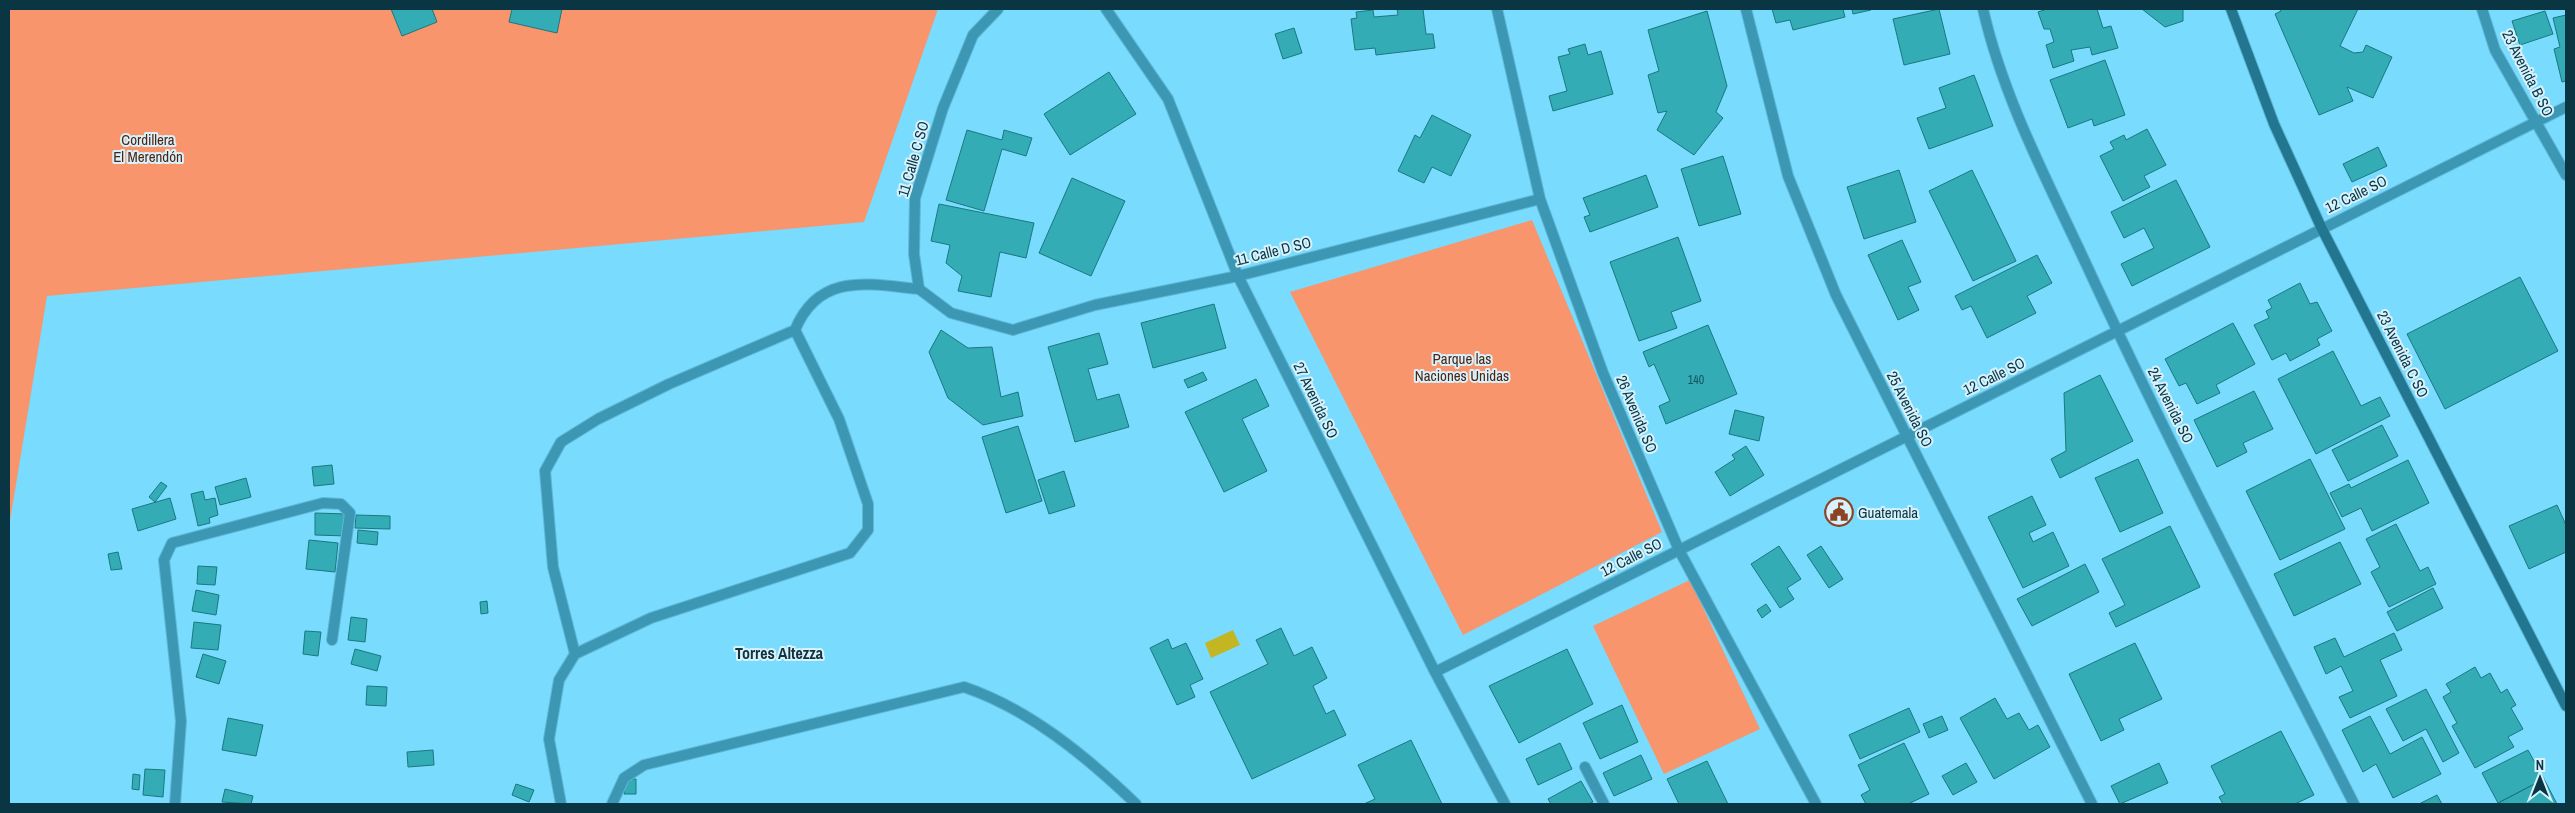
<svg xmlns="http://www.w3.org/2000/svg" width="2575" height="813" viewBox="0 0 2575 813" font-family="'Archivo Narrow',sans-serif">
<style>
.green{fill:#f8956c}
.water{fill:#c4b522}
.building{fill:#34acb6;stroke:#1a7880}
.lines{fill:none;stroke-linecap:round;stroke-linejoin:round}
.lane-casing{stroke:#61b7d4;stroke-width:12}
.street-casing{stroke:#61b7d4;stroke-width:12}
.secondary-casing{stroke:#61b7d4;stroke-width:12}
.lane{stroke:#3c97b5;stroke-width:10}
.street{stroke:#3c97b5;stroke-width:10}
.secondary{stroke:#22768f;stroke-width:10}
.labels{text-anchor:middle;dominant-baseline:central;stroke-width:4;stroke-linejoin:round;paint-order:stroke}
.number-label{font-size:12px;fill:#145460}
.street-label{font-size:15px;fill:#0a3644;stroke:#d7f2fc}
.park-label{font-size:15px;fill:#4f2310;stroke:#d7f2fc}
.poi-label{font-size:15px;fill:#0a3644;stroke:#d7f2fc;text-anchor:start}
.neighbourhood-label{font-size:16px;font-weight:bold;fill:#13323d;stroke:#d7f2fc}
</style>
<rect width="100%" height="100%" fill="#79dbfd"/>
<path class="green" d="M9,9h929l-74,213 -817,74 -38,231z
M1532,220l130,312 -199,103 -173,-343z
M1690,580l70,149 -96,45 -71,-148z"/>
<path class="water" d="M1233,630l7,15 -29,13 -6,-15z"/>
<path class="building" d="M391,9h41l5,13 -35,14z
M512,9h50l-5,24 -48,-11z
M1397,9h26l3,25h7l2,14 -59,7 -1,-7 -20,2 -4,-31 6,-1 -1,-6 17,-2 1,7 24,-2z
M1772,9h71l2,8 -52,13 -3,-10 -14,3z
M1852,9h18l1,1 -18,4z
M1939,9l11,45 -46,11 -11,-46z
M2047,9h50l6,19 8,-2 7,22 -26,7 -2,-8 -19,3 3,11 -21,7 -7,-23 8,-3 -4,-13h-6l-6,-17z
M2142,9h41v12l-18,6z
M2280,9h78l-18,37 14,7 9,-1 3,-7 26,12 -19,41 -26,-11 6,14 -34,14 -44,-101 6,-3z
M1707,11l20,75 -11,26 7,6 -29,37 -37,-25 10,-19 -9,2 -10,-38 11,-4 -11,-41z
M2545,11l8,23 -33,11 -8,-24z
M2566,15v66l-4,1 -8,-33 6,-2 -7,-29z
M1294,28l8,25 -19,6 -8,-25z
M1585,44l3,11 13,-4 12,43 -60,17 -4,-15 18,-5 -9,-34 12,-3 -2,-5z
M2105,60l20,55 -31,11 -2,-7 -24,9 -18,-48z
M1109,72l27,42 -66,41 -26,-41z
M1974,75l19,51 -64,23 -12,-31 29,-10 -7,-20z
M1432,115l39,20 -20,41 -19,-9 -8,16 -26,-12 17,-36 5,3z
M2147,129l19,36 -22,11 6,11 -27,14 -23,-45 14,-7 -4,-7 14,-7 2,5z
M967,130l35,10 2,-10 28,8 -6,18 -24,-7 -18,62 -38,-11z
M2378,147l9,19 -35,16 -9,-18z
M1723,156l18,58 -42,12 -18,-57z
M1899,170l17,52 -52,17 -17,-52z
M1972,170l44,91 -43,20 -44,-90z
M1646,175l12,32 -68,25 -6,-15 6,-2 -7,-17z
M1072,178l53,23 -34,75 -52,-23z
M2176,180l34,67 -78,39 -11,-22 33,-16 -10,-20 -20,10 -13,-26z
M939,204l95,19 -8,35 -26,-6 -9,45 -33,-6 4,-15 -16,-13 4,-18 -19,-4z
M1678,237l23,64 -30,11 6,16 -38,13 -29,-79z
M1902,240l19,42 -13,5 11,23 -21,10 -30,-65z
M2037,255l15,28 -25,13 9,17 -49,25 -16,-32 -9,4 -7,-14z
M2520,277l38,74 -113,58 -38,-75z
M2300,283l10,21 7,-2 15,29 -15,8 3,6 -30,16 -4,-8 -14,7 -18,-35 15,-7 -3,-7 6,-3 -4,-8z
M1214,304l12,44 -73,20 -12,-45z
M2233,323l22,41 -39,21 4,8 -23,11 -11,-21 -7,3 -14,-27z
M1708,325l29,69 -71,30 -7,-18 11,-5 -16,-37 -5,3 -6,-15z
M941,330l27,18 24,-1 9,50 17,-5 5,24 -40,9 -35,-27 -19,-46z
M1099,333l9,31 -20,5 9,31 22,-6 10,33 -54,15 -27,-95z
M2333,351l28,55 19,-9 10,19 -74,38 -38,-75z
M1203,372l4,8 -19,8 -4,-8z
M2100,375l33,66 -73,37 -9,-19 15,-8 -2,-58z
M1256,379l13,27 -27,13 25,52 -43,21 -39,-80z
M2254,391l19,38 -30,14 4,9 -30,15 -23,-47z
M1735,410l29,7 -5,24 -30,-7z
M2382,425l16,31 -50,25 -16,-31z
M1018,426l24,75 -36,12 -24,-76z
M1746,446l18,29 -34,21 -15,-24 20,-13 -3,-4z
M2138,459l25,54 -43,19 -25,-54z
M2310,459l35,70 -65,31 -34,-69z
M2408,460l21,43 -57,28 -11,-23 -19,9 -12,-24 19,-9 2,4z
M332,465l2,19 -20,2 -2,-19z
M1064,471l11,35 -26,8 -11,-34z
M246,478l5,19 -31,8 -5,-18z
M161,482l6,4 -12,16 -6,-5z
M203,491l2,9 10,-2 3,17 -9,3 1,5 -12,3 -7,-32z
M2032,496l14,29 -17,8 4,9 20,-10 16,34 -46,22 -35,-71z
M170,498l6,21 -38,12 -6,-22z
M2557,505l9,20v27l-37,17 -20,-43z
M315,513l33,1 -1,22 -32,-1z
M356,515l34,1v13l-35,-1z
M2396,524l24,47 8,-4 8,17 -47,23 -18,-35 9,-5 -14,-28z
M2170,526l30,61 -84,40 -7,-14 16,-8 -23,-46z
M358,530l20,2 -1,13 -20,-2z
M309,540l29,3 -3,29 -29,-3z
M2340,542l21,42 -67,32 -20,-42z
M1779,546l22,33 -14,9 7,11 -14,9 -29,-44z
M1821,546l22,33 -14,9 -22,-33z
M118,552l4,17 -11,1 -3,-16z
M2085,564l14,28 -67,34 -15,-27z
M198,566l19,1 -2,18 -18,-1z
M2433,588l10,20 -46,23 -10,-19z
M196,590l23,5 -3,20 -24,-4z
M487,601l1,12 -7,1 -1,-12z
M1766,604l5,7 -9,7 -5,-8z
M351,617l16,2 -2,23 -17,-2z
M194,622l27,3 -3,25 -27,-2z
M1281,628l13,28 18,-9 15,31 -14,8 13,28 8,-4 12,25 -94,44 -42,-87 58,-28 -12,-24z
M305,631l16,1 -3,24 -15,-2z
M2394,633l8,17 -22,10 17,36 -47,22 -11,-21 14,-6 -12,-25 -15,8 -12,-27 21,-9 9,19z
M1168,639l4,10 14,-6 17,36 -13,6 5,12 -18,8 -27,-57z
M2135,643l27,56 -43,20 5,11 -23,11 -32,-67z
M355,649l26,7 -4,15 -26,-7z
M1567,649l26,55 -74,39 -30,-57z
M203,654l23,7 -7,23 -23,-7z
M2475,667l6,11 9,-5 11,20 6,-4 9,16 -5,3 12,21 -15,8 6,10 -39,21 -23,-42 5,-3 -14,-26 8,-5 -5,-8z
M367,686l20,1 -1,19 -20,-1z
M2426,689l33,64 -16,9 -17,-33 -23,12 -17,-32z
M1995,698l12,21 12,-6 10,17 9,-5 12,22 -56,32 -34,-61z
M1622,705l16,37 -38,17 -17,-36z
M1909,708l11,24 -60,27 -11,-24z
M1942,716l6,14 -19,8 -6,-14z
M2370,716l20,38 32,-17 19,37 -48,24 -17,-34 -13,8 -21,-42z
M228,718l35,7 -7,31 -34,-6z
M2281,731l33,64 -19,9h-72l-4,-7 6,-3 -14,-28z
M1411,740l31,64h-78l11,-5 -17,-34z
M1560,743l12,26 -34,16 -12,-26z
M1904,743l25,51 -21,10h-42l-5,-9 9,-5 -12,-25z
M433,750l1,15 -26,2 -1,-15z
M2528,750l16,29 -46,24 -16,-30z
M1641,755l11,24 -38,17 -11,-23z
M1707,761l21,43h-49l-12,-25z
M1966,763l11,19 -24,13 -11,-19z
M2159,763l9,20 -48,21 -9,-18z
M145,769l20,1 -2,27 -20,-2z
M133,774l7,1 -1,15 -7,-1z
M625,779h11v15h-12z
M2544,779l13,25h-56l-1,-2z
M1581,781l12,21 -5,2h-37l-3,-5z
M516,784l18,6 -5,12 -17,-7z
M225,789l28,7 -2,8 -29,-2z
M2437,795l5,9h-23z"/>
<g class="lines">
<defs>
<path id="lane" d="M575,654l-22,-87 -8,-96 16,-29 37,-23 71,-35 126,-54
M561,804l-12,-65 10,-59 16,-26 76,-36 199,-65 18,-23v-26l-29,-85 -44,-89c24,-58 73,-46 124,-41
M612,804l12,-26 20,-13 320,-78c65,22 122,69 172,117"/>
<path id="street" d="M998,9l-25,26 -30,73 -28,90 -1,56 5,35 32,24 62,17 82,-25 143,-29 302,-77
M1106,9l62,90 70,177 197,396 70,132
M1497,9l43,190 63,174 76,177 137,254
M1746,9l42,167 48,119 256,509
M1983,9c20,89 66,175 104,257 84,182 177,359 267,538
M2482,9l13,41 71,125
M1435,672l1131,-565
M1585,767l19,37
M175,804l6,-83 -17,-161 8,-17 151,-40 18,1 9,9 -18,127"/>
<path id="secondary" d="M2231,9l43,115 47,103 245,479"/>
</defs>
<use href="#lane" class="lane-casing"/>
<use href="#street" class="street-casing"/>
<use href="#secondary" class="secondary-casing"/>
<use href="#lane" class="lane"/>
<use href="#street" class="street"/>
<use href="#secondary" class="secondary"/>
</g>
<defs>
<symbol id="civic-ring" viewBox="-11 -11 22 22"><circle r="9.5" fill="#d7f2fc" stroke="#8b4323" stroke-width="1.5"/><path d="M-.6-6.5H3V-4.5H.6V-3L4-1V1h2V6H-6V1h2V-1L-.6-3ZM-1.2 2.5V6h2.4V2.5Z" fill="#8b4323"/></symbol>
</defs>
<g fill-rule="evenodd">
<use href="#civic-ring" x="1823" y="496" width="32" height="32"/>
</g>
<g class="labels">
<g class="number-label">
<text x="1696" y="380">140</text>
</g>
<g class="street-label">
<text transform="translate(2528 73) rotate(63)">23 Avenida B SO</text>
<text transform="translate(913 159) rotate(-74)">11 Calle C SO</text>
<text transform="translate(2356 194) rotate(-26)">12 Calle SO</text>
<text transform="translate(1273 251) rotate(-14)">11 Calle D SO</text>
<text transform="translate(2403 354) rotate(63)">23 Avenida C SO</text>
<text transform="translate(1994 376) rotate(-26)">12 Calle SO</text>
<text transform="translate(1316 400) rotate(64)">27 Avenida SO</text>
<text transform="translate(2171 405) rotate(63)">24 Avenida SO</text>
<text transform="translate(1910 409) rotate(63)">25 Avenida SO</text>
<text transform="translate(1637 414) rotate(67)">26 Avenida SO</text>
<text transform="translate(1631 557) rotate(-27)">12 Calle SO</text>
</g>
<g class="park-label">
<text x="148" y="139">Cordillera<tspan x="148" dy="17">El Merendón</tspan></text>
<text x="1462" y="358">Parque las<tspan x="1462" dy="17">Naciones Unidas</tspan></text>
</g>
<g class="poi-label">
<text x="1858" y="512">Guatemala</text>
</g>
<g class="neighbourhood-label">
<text x="779" y="653">Torres Altezza</text>
</g>
</g>
<rect width="2575" height="813" fill="none" stroke="#0a3644" stroke-width="20"/>
<g transform="translate(2540 778)" stroke="#d7f2fc" stroke-width="4" paint-order="stroke">
<path d="M0-4L9 19L0 12L-9 19Z" fill="#0a3644"/>
<text y="-8" font-size="14" font-weight="bold" text-anchor="middle" fill="#0a3644">N</text>
</g>
</svg>
